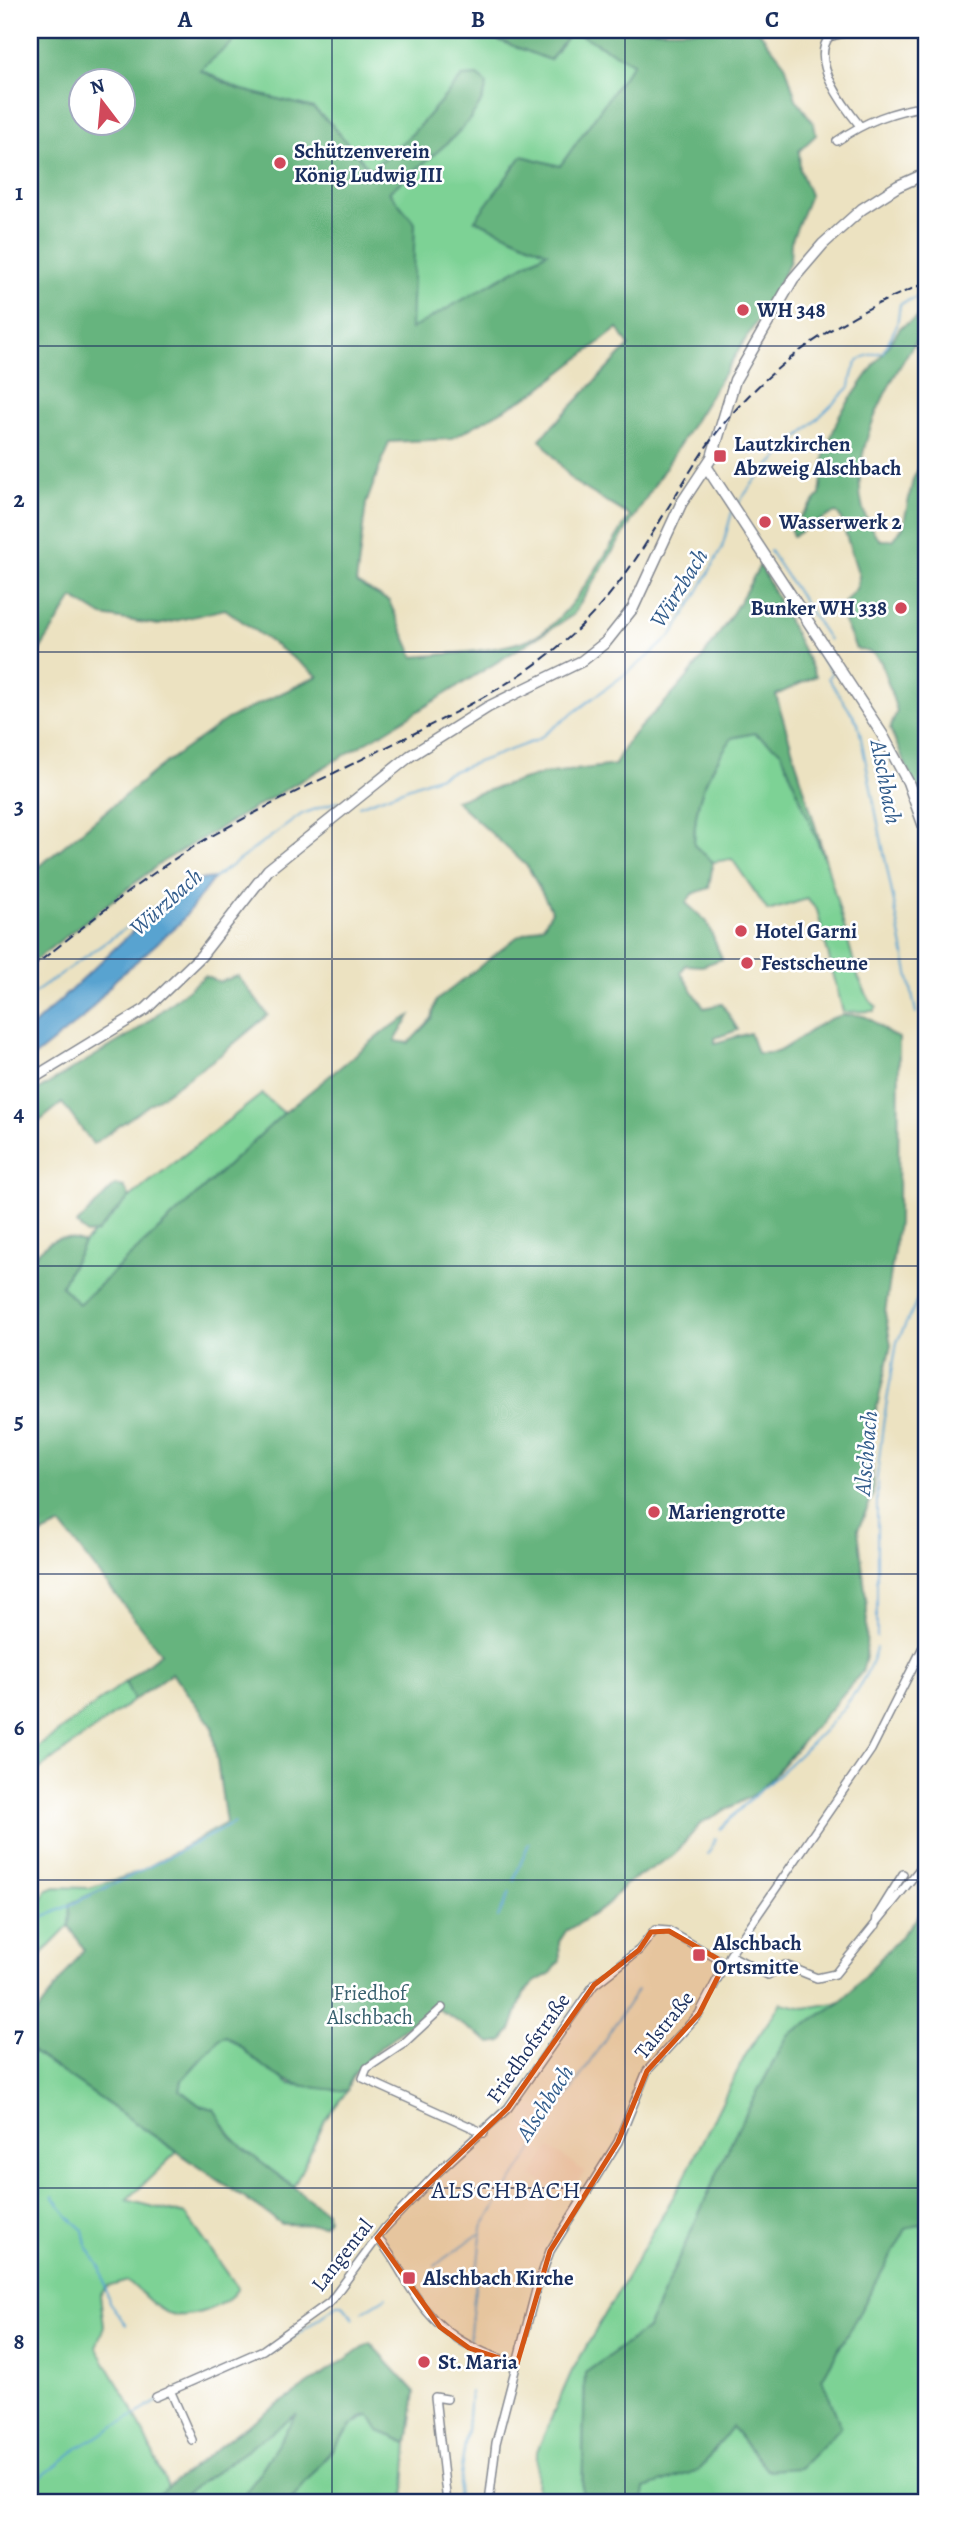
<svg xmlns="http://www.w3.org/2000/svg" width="957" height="2533" viewBox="0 0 957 2533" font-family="Alegreya,serif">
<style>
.built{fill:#edd7bb}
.green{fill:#7dd295;stroke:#4c807a;stroke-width:2}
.forest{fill:#66b47e;stroke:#40726e;stroke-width:2;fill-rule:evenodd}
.water{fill:#58a3d0;stroke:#3a6997;stroke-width:2}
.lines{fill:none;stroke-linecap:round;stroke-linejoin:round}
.stream{stroke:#58a3d0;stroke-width:2}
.street-casing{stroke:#848890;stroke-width:10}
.secondary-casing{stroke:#848890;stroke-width:13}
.street{stroke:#fff;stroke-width:7}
.secondary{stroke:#fff;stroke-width:10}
.rail{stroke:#1b2f5e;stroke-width:2;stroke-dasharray:10 5;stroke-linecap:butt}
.marked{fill:#d45514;fill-opacity:0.2;stroke:#d45514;stroke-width:5;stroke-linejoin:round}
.grid{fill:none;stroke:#1b2f5e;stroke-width:2;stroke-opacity:0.55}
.poi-dot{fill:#d1495b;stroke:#fff;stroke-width:2.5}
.labels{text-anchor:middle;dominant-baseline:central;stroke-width:5;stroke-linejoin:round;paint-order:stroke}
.poi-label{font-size:21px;font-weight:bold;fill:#1b2f5e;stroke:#fff;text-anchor:start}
.park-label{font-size:21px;fill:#38606e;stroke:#fff}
.street-label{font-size:21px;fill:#1b2f5e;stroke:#fff}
.water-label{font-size:23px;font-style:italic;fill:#335d8c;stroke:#fff}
.quarter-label{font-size:24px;letter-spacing:2px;fill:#1b2f5e;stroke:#fff}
.neatline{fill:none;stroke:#1b2f5e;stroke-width:2.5}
.grid-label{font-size:23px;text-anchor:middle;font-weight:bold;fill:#1b2f5e}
</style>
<rect width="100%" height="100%" fill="#fff"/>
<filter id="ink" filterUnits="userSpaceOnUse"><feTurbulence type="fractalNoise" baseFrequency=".0143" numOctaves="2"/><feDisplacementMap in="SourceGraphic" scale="14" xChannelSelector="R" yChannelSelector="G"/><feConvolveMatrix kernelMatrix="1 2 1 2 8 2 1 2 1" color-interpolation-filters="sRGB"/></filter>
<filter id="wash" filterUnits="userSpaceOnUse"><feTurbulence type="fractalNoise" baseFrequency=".00686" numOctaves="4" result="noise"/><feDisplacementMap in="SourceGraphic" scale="28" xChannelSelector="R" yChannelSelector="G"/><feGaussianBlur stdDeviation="1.57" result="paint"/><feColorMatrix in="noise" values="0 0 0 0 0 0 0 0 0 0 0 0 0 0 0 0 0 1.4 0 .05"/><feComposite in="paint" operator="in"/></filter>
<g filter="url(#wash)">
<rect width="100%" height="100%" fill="#ece2c1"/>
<path class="built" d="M550,2148l35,23 -17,27 -36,-22z"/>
<path class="green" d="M247,30h225l78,30 21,-30 63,33 -74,103 -84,54 71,32 -137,78 5,-107 -83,-98 -19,-17 -75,-19 -38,-20z
M754,733l27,18 46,114 31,112 12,24 7,6 -3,4 -31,1 -26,-102 -10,-11 -39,12 -36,-52 -19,3 -19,-16c0,-47 12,-71 38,-108z
M262,1094l22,19 -205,191 -18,-18 23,-43 46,-46z
M125,1682l9,18 -104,76v-23z
M139,1872l-69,32 -1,22 -39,40v-55l8,-3 8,-17 9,-4 35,1z
M841,2002l-53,33 -56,106 -85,188 -62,44 -3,130h-46l1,-52 34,-78 112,-193 62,-124 36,-53 24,5z
M226,2036l63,48 58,7 -22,29 -31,66c-29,-21 -66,-42 -80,-77l-15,-4 -19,-15 2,-10 38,-42z
M30,2050l147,102 -50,48 59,15 52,73c-11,18 -49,33 -71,25 -13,-5 -28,-23 -39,-32l-21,6 -7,8 4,31 -8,21 35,59 37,81 -21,16h-117z
M927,2222v281h-284l1,-15 55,-18 33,-43 35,43 74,-43 -19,-48 84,-151z
M299,2412l-59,91h-68z
M370,2415l9,16 29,12 -4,60h-115l62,-77z"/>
<path class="forest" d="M30,30h217l-47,40 38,19 75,19 19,17 38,45 42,-36 50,-57 15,-1 10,8c-7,42 -67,80 -98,108l26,31 -4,106 136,-77 -72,-32 47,-64 38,10 73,-103 -61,-33 -22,30 -78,-30h286l27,34 11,35 18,25 2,11 -17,16 1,19 10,25 -19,47 -1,19 -20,39 -197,315 -189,117 -222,130 -132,102v-90l127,-105 70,-50 91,-43 -93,-67 -67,16 -56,-9 -29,-18 -43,67zM122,80v42h-42v-42zM618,328l11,18 -89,93 34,43 56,34c-21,32 -63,108 -98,122 -35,14 -81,15 -118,19l-25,-56 -33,-18 10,-79 23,-62 62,-3 86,-48z
M927,312v12c-37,54 -100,156 -47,216h13l10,-13 10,-48 14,-26v361l-37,-85 7,-18 -16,-49 -8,-9 -17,-4 -13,-30 1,-16 13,-16 2,-11 -19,-60 -4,-3 -6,2 -37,21 -3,-8 30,-33 5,-42 15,-39 61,-87z
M760,565l56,111 -40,19 51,170 -46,-114 -27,-18 -22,5c-26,37 -38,61 -38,107l19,17 -4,26 -17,6 -6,9 21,19 15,37 -20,7 -17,-1 -4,8 23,35 18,-4 16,26 -23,8v5l35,-10 7,20c7,0 16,1 22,-2 30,-14 47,-43 84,-35 12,2 19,18 36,22l-1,185 -13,90 6,32 -20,88 2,63 -15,33 9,78 -1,50 -4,15 -103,120 -58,31 -27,32 -50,30 -19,22 -39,24 -7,11 1,19 -9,12 -16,9 -11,11 -13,37 -9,11 -11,2 -56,-36c-24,19 -84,54 -88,84 -36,-4 -58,-3 -87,-27 -12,-9 -21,-21 -34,-28l-6,2 -38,42 -2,10 19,15 15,4 16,26 15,15 81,62 2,7 -4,6 -42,-1 -252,-174v-28l54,-73 -15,-23 1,-22 69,-32 87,-49 -14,-97 -40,-53 -38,27 -9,-18 36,-29 -100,-128 -31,15v-280c20,-19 26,-28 54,-17l-23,43 18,18 205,-191 103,-84 23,-13 -15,25 14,2 23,-25 4,-17 81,-64 27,-12 8,-14 -24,-44 -73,-67 88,-26 72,-9c17,-39 46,-54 71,-86 29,-36 53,-74 74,-114z
M205,976l14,6 19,-6 30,39 -49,41 -126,88 -31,-41 -32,26v-34l106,-64z
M115,1185l9,2 6,10 -34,36 -10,1 -9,-10z
M927,1907v315l-21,7 -84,150 19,48 -41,41 -33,2 -35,-43 -33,43 -54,18 -2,15h-61l3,-130 62,-44 88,-195 53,-99 53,-33z
M370,2343l45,49 -7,51 -29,-12 -9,-15h-6l-13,10 -62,77h-49l57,-89 -125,89h-25l92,-72z"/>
<path class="water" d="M214,878l-34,45 -65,57 -30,36 -55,44v-31l104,-99 56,-49z"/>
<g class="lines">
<path class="stream" d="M927,231c-9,9 -4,19 0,31
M737,505l19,-26 94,-92c3,-26 8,-31 33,-35l14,-27 3,-21 27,-11
M770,551l59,89
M814,649l18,23 -4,6 30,45 58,290
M359,806l178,-66 111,-83 24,-22 24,-39 26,-48 10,-36
M213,879l89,-65 36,-13
M30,996l162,-115
M919,1029l8,31
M877,1637v-160l6,-53 14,-82 30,-62
M720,1829c47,-50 140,-114 156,-181
M708,1855l7,-16
M514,1880l15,-37
M498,1917l12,-25
M30,1924l109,-52 95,-49
M53,2196l15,21 15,13 3,15 15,24 8,33 17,23
M30,2198l10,-6
M435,2265l44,-31
M362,2312l24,-15
M469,2341l13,-114 155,-237
M185,2388l91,-38 61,-45h6l11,13
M30,2486l48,-38 84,-49
M456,2503l11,-72 3,-39"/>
</g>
</g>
<g filter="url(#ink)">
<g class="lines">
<defs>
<path id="street" d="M855,30l-26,7c-19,25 15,69 31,89
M837,141c29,-20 56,-30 90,-35
M876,1925l1,-9 26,-42
M730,1955l38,20 17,-10 32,13 18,-4 92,-114
M442,2008l-39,36 -36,24 -4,10 121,55
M377,2238c15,15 24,36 36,54 25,41 59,59 104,72
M170,2390l22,50
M156,2397l107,-47 67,-48 54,-73 52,-55 72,-66 86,-123 45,-35 16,-20 14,1 56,32
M447,2399l-12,-2 12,106
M489,2503l7,-60 40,-153 14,-39 68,-109 29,-71 52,-57 31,-59 141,-205 56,-111"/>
<path id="secondary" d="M706,466l176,268 26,48 19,53
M30,1080l116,-71 55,-53 67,-86 142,-114 78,-49 94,-46 24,-19 27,-34 48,-104 31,-47 23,-77 58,-101 30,-35 39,-35 36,-23 29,-13"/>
</defs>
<use href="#street" class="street-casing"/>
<use href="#secondary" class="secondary-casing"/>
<use href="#street" class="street"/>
<use href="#secondary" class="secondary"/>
<path class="rail" d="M30,969c60,-47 119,-98 187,-136 64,-35 130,-66 196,-99 61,-31 120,-60 169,-109 52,-51 82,-115 122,-175 55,-80 134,-134 223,-167"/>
</g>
</g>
<path class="marked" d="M669,1931l56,32 -26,51 -52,57 -29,71 -68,109 -33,113 -48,-16 -29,-21 -63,-89 21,-25 110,-105 86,-123 45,-35 12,-18z"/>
<path class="grid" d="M332,30v2473M625,30v2473M30,346h897M30,652h897M30,959h897M30,1266h897M30,1574h897M30,1880h897M30,2188h897"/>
<g class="poi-dot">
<circle cx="280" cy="163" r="7"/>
<circle cx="743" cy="310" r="7"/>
<rect x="713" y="449" width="14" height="14" rx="3.5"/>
<circle cx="765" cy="522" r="7"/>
<circle cx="901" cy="608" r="7"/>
<circle cx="741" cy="931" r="7"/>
<circle cx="747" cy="963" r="7"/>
<circle cx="654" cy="1512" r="7"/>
<rect x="692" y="1948" width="14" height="14" rx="3.5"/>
<rect x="402" y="2271" width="14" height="14" rx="3.5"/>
<circle cx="424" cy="2362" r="7"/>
</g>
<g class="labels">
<g class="poi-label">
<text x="294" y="151">Schützenverein<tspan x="294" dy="24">König Ludwig III</tspan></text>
<text x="757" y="310">WH 348</text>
<text x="734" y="444">Lautzkirchen<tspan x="734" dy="24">Abzweig Alschbach</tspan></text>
<text x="779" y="522">Wasserwerk 2</text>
<text x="887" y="608" text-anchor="end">Bunker WH 338</text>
<text x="755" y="931">Hotel Garni</text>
<text x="761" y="963">Festscheune</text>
<text x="668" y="1512">Mariengrotte</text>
<text x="713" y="1943">Alschbach<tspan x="713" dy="24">Ortsmitte</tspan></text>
<text x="423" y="2278">Alschbach Kirche</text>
<text x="438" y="2362">St. Maria</text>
</g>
<g class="park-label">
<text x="370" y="1993">Friedhof<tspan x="370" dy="24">Alschbach</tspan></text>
</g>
<g class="street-label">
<text transform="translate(664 2025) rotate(-51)">Talstraße</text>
<text transform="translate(528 2048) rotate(-55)">Friedhofstraße</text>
<text transform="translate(342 2255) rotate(-52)">Langental</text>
</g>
<g class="water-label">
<text transform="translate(679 588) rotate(-58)">Würzbach</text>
<text transform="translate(886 782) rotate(79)">Alschbach</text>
<text transform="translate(166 902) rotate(-42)">Würzbach</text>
<text transform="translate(866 1453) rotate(-85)">Alschbach</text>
<text transform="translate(545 2103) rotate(-57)">Alschbach</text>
</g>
<g class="quarter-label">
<text x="507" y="2190">ALSCHBACH</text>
</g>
</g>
<rect width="957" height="2533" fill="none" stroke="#fff" stroke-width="77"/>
<g transform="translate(102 102) rotate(344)"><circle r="33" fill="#ffffff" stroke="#a4acbf" stroke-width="2"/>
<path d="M0-5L12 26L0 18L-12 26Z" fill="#d1495b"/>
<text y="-10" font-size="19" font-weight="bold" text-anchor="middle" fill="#1b2f5e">N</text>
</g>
<rect x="38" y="38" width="880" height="2456" class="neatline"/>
<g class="grid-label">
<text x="185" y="27">A</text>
<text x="478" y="27">B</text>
<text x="772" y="27">C</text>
<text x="19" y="200">1</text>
<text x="19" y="507">2</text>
<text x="19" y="814">3</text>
<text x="19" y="1121">4</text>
<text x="19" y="1428">5</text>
<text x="19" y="1735">6</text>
<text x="19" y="2042">7</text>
<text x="19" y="2349">8</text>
</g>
</svg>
